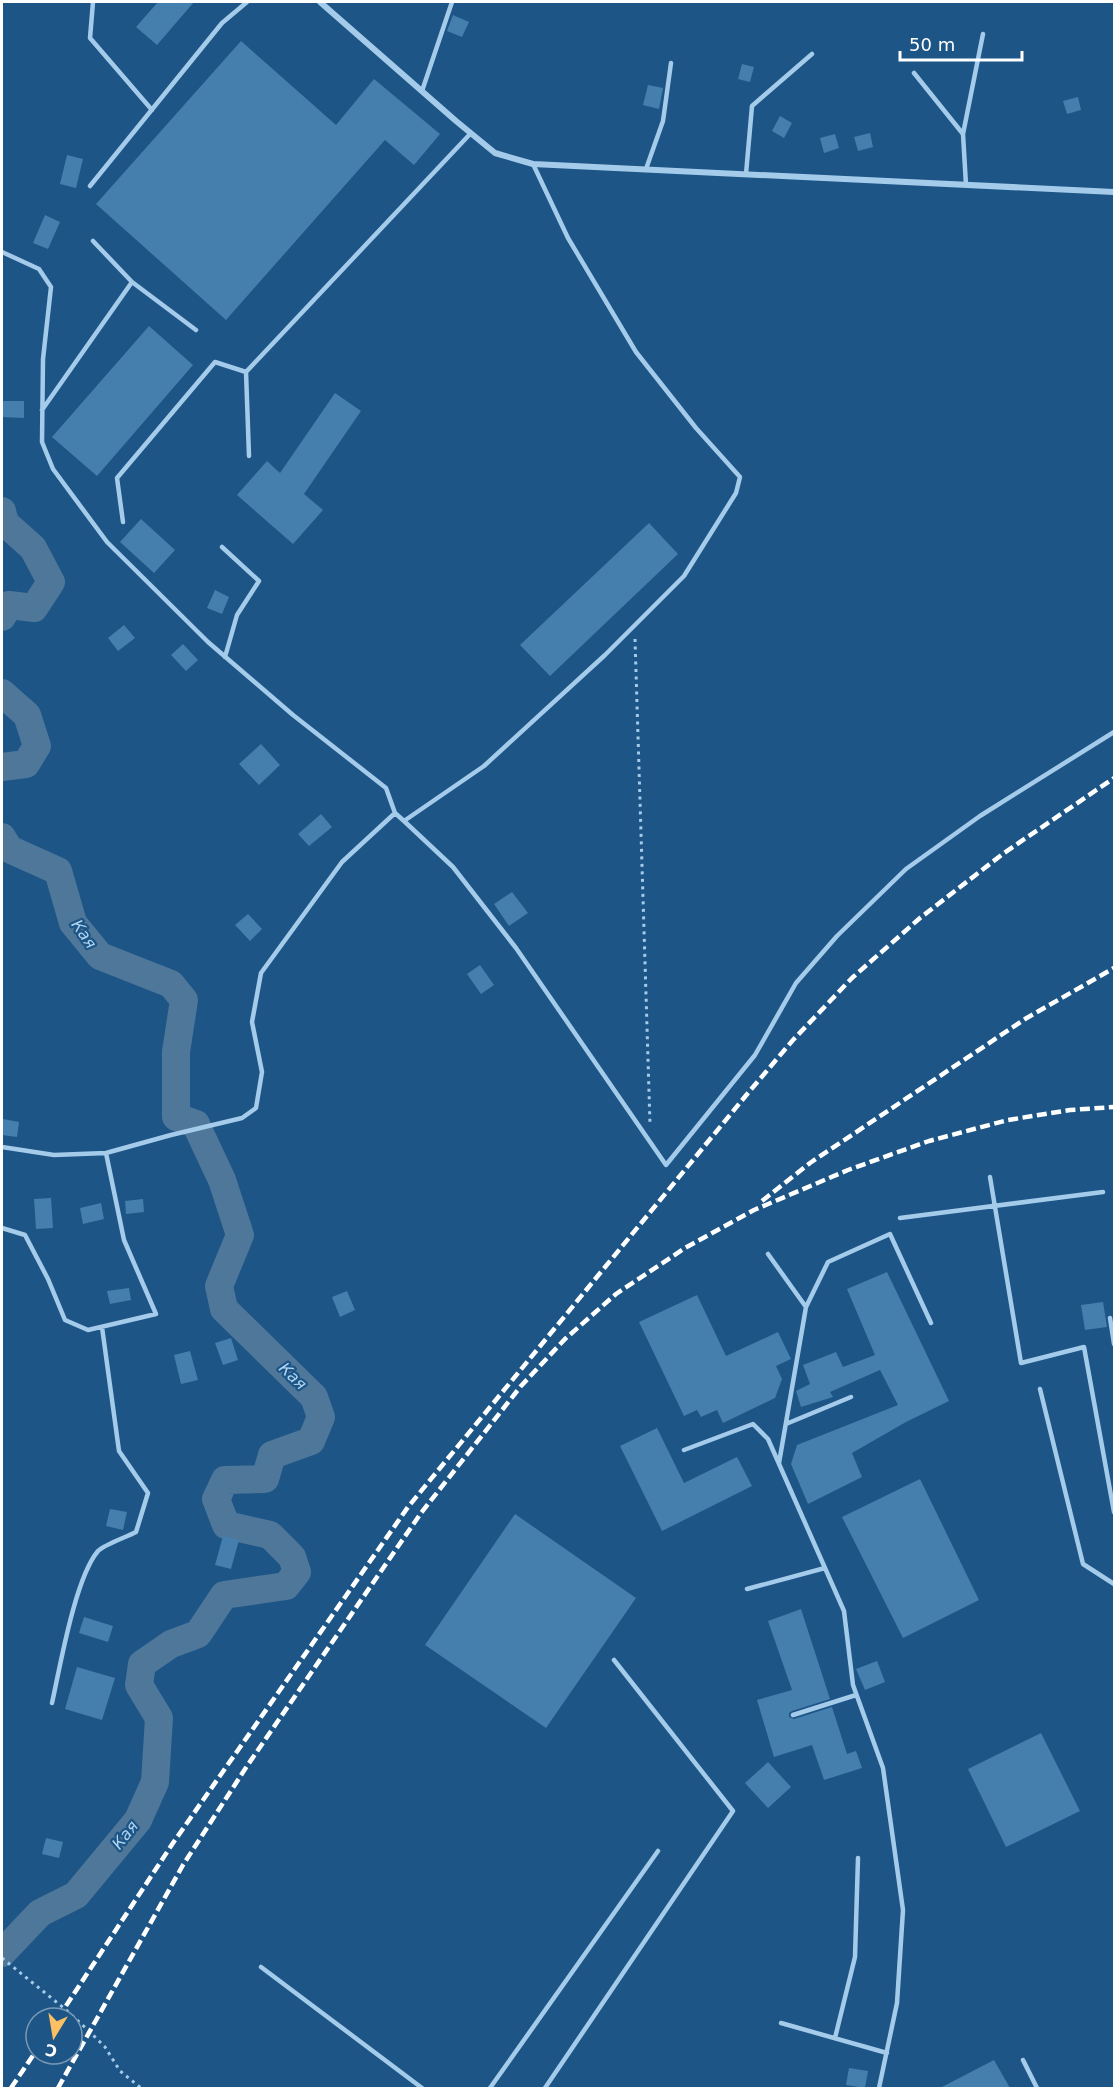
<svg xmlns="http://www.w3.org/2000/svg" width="1116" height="2090" viewBox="0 0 1116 2090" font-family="'DejaVu Sans',sans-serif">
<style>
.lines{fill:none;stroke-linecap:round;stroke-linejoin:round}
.river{stroke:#4e779a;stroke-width:28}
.building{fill:#457fae}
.path{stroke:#a5cbeb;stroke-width:3;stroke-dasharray:3 4.5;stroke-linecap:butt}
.lane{stroke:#a5cbeb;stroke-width:4.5}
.street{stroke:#a5cbeb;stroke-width:6}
.rail{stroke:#fff;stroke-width:4.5;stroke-dasharray:10 4.5;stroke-linecap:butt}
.labels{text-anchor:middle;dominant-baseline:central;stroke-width:4.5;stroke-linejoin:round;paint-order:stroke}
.water-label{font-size:16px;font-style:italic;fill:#b0d5f2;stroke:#1d5586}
</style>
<rect width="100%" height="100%" fill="#1d5586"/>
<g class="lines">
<path class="river" d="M2,511l3,12 28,25 18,34 -17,26 -25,-3 -7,12
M2,693l25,22 10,31 -11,18 -24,3
M2,837l7,12 49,22 15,52 27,33 71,28 13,16 -8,52v65l20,7 2,5 24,51 18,55 -21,51 5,23 90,88 7,20 -10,24 -39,14 -7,24 -40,1 -9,19 10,26 44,10 22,22 5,15 -11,14 -62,9 -26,39 -27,10 -29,20 -3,21 20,33 -4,64 -17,38 -62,75 -36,18 -38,40"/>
</g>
<path class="building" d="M158,2h36l-37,43 -21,-18z
M453,15l16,7 -7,15 -15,-6z
M241,41l95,84 38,-46 66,55 -26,31 -29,-25 -159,180 -130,-116z
M742,64l12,3 -4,15 -12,-3z
M648,85l15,3 -4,21 -16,-4z
M1078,97l3,13 -14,4 -4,-13z
M780,116l12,7 -8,15 -12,-7z
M870,133l3,14 -15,4 -4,-14z
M835,134l4,14 -15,5 -4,-15z
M67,155l16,4 -7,29 -16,-4z
M45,215l15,7 -12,27 -15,-6z
M149,326l44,39 -96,111 -45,-39z
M335,393l26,18 -57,83 19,16 -30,34 -56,-49 30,-34 13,12z
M2,401h22v17l-22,-1z
M141,519l34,31 -21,23 -34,-31z
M649,523l29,31 -128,122 -30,-31z
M215,590l14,7 -7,17 -15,-6z
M124,625l11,13 -17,13 -10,-13z
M183,644l15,16 -12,11 -15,-16z
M261,744l19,21 -21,20 -20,-21z
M321,814l11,13 -23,19 -11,-12z
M512,892l16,21 -19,13 -15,-22z
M248,914l14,15 -12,12 -15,-16z
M480,965l14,20 -13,9 -14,-20z
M3,1119l16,3 -2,15 -15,-2z
M51,1198l2,30 -17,1 -2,-30z
M143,1199l1,13 -18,2 -1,-13z
M101,1203l3,16 -21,5 -3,-16z
M887,1272l62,129 -43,21 -54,31 10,24 -54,27 -17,-40 6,-19 101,-40 -18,-35 -50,22 3,5 -32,10 -5,-16 14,-7 -7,-19 33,-13 7,15 32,-12 -28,-66z
M129,1288l2,12 -21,4 -3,-13z
M347,1291l8,19 -15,7 -8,-20z
M697,1295l29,61 52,-24 13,27 -15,7 6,13 -7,19 -52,25 -6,-13 -16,7 -4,-7 -13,6 -45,-94z
M1103,1302l4,25 -22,3 -4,-25z
M231,1338l7,22 -15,5 -8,-22z
M190,1351l8,29 -17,4 -7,-29z
M657,1428l27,55 53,-26 15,29 -90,45 -42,-85z
M920,1479l59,121 -76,38 -61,-121z
M110,1509l17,3 -4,18 -17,-4z
M515,1514l121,84 -90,130 -121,-83z
M223,1536l16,4 -8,29 -16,-4z
M801,1609l29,90 -38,12 -3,2v4l5,2 38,-12 15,47 9,-3 6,17 -38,12 -12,-35 -38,12 -17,-57 35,-10 -24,-69z
M84,1617l29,9 -5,16 -29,-9z
M877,1661l8,21 -20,8 -9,-21z
M77,1667l38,11 -13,42 -37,-11z
M1041,1733l39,78 -74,36 -38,-78z
M768,1762l23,25 -23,21 -23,-25z
M46,1838l17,4 -4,16 -17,-4z
M994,2060l16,28h-70z
M849,2068l19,3 -3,17 -19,-3z"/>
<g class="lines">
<path class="path" d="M635,639l15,485
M2,1958l63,51 25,23 15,15 15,24 21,17"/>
<path class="lane" d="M93,2l-3,36 62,72
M914,73l49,61 3,51
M422,91l30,-89
M963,134l20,-100
M646,169l17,-48 8,-58
M746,174l6,-68 60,-52
M90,186l132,-163 25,-21
M2,252l37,17 12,18 -8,72 -1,83 11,27 54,73 101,100 85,73 93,73 9,25
M132,282l64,48
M246,372l3,84
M42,410l90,-128 -39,-41
M123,522l-6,-44 98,-116 31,10 225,-239
M222,547l37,34 -22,34 -12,42
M404,821l49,46 63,81 150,217 89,-110 41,-72 41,-47 69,-67 74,-53 134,-84
M2,1147l52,8 52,-2 65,-18 71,-17 14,-10 6,-36 -10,-50 9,-49 81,-111 53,-49 9,8 80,-55 121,-111 79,-79 52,-83 4,-16 -44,-49 -60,-76 -68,-114 -35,-74
M990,1177l31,186 63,-16 30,165
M900,1218l203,-26
M2,1228l23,7 23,44 17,41 23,10 68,-16 -32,-74 -18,-87
M768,1254l38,53
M1110,1318l4,26
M1040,1389l43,175 31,20
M786,1424l65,-27
M684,1450l69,-26 15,15 76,172 9,74 30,83 20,142 -6,93 -18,85
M779,1463l27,-156 22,-45 62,-28 41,89
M747,1589l78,-21
M52,1703c8,-36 23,-125 46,-152 7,-7 29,-14 38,-19l12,-39 -29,-42 -17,-124
M793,1715l63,-20
M261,1967l161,121
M781,2023l106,30
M835,2038l20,-81 3,-99
M1023,2060l14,28
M490,2088l168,-237
M545,2088l188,-277 -119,-151"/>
<path class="street" d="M320,2l136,119 39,32 38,11 581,28"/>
<path class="rail" d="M762,1201l48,-38 215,-144 89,-51
M58,2018l115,-175 235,-336 340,-414 45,-53 59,-62 68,-60 84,-65 110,-75
M11,2088l25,-37
M58,2088l125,-223 64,-99 174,-253 100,-127 44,-47 51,-45 69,-46 69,-38 94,-40 81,-29 79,-21 62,-10 44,-3"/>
</g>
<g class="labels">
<g class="water-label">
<text transform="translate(84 934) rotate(55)">Кая</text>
<text transform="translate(293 1376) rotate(44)">Кая</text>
<text transform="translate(125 1835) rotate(-52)">Кая</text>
</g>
</g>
<rect width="1116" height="2090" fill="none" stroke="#ffffff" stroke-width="6"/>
<g transform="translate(54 2036) rotate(191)"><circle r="28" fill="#1d5586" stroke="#7799b6" stroke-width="1.5"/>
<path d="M0-4.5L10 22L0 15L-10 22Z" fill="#fac063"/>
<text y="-9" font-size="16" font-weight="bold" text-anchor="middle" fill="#ffffff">С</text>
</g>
<path d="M900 51v9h122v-9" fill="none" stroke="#ffffff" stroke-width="3"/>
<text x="909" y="51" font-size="18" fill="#ffffff" stroke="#1d5586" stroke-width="4.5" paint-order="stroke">50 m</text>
</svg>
